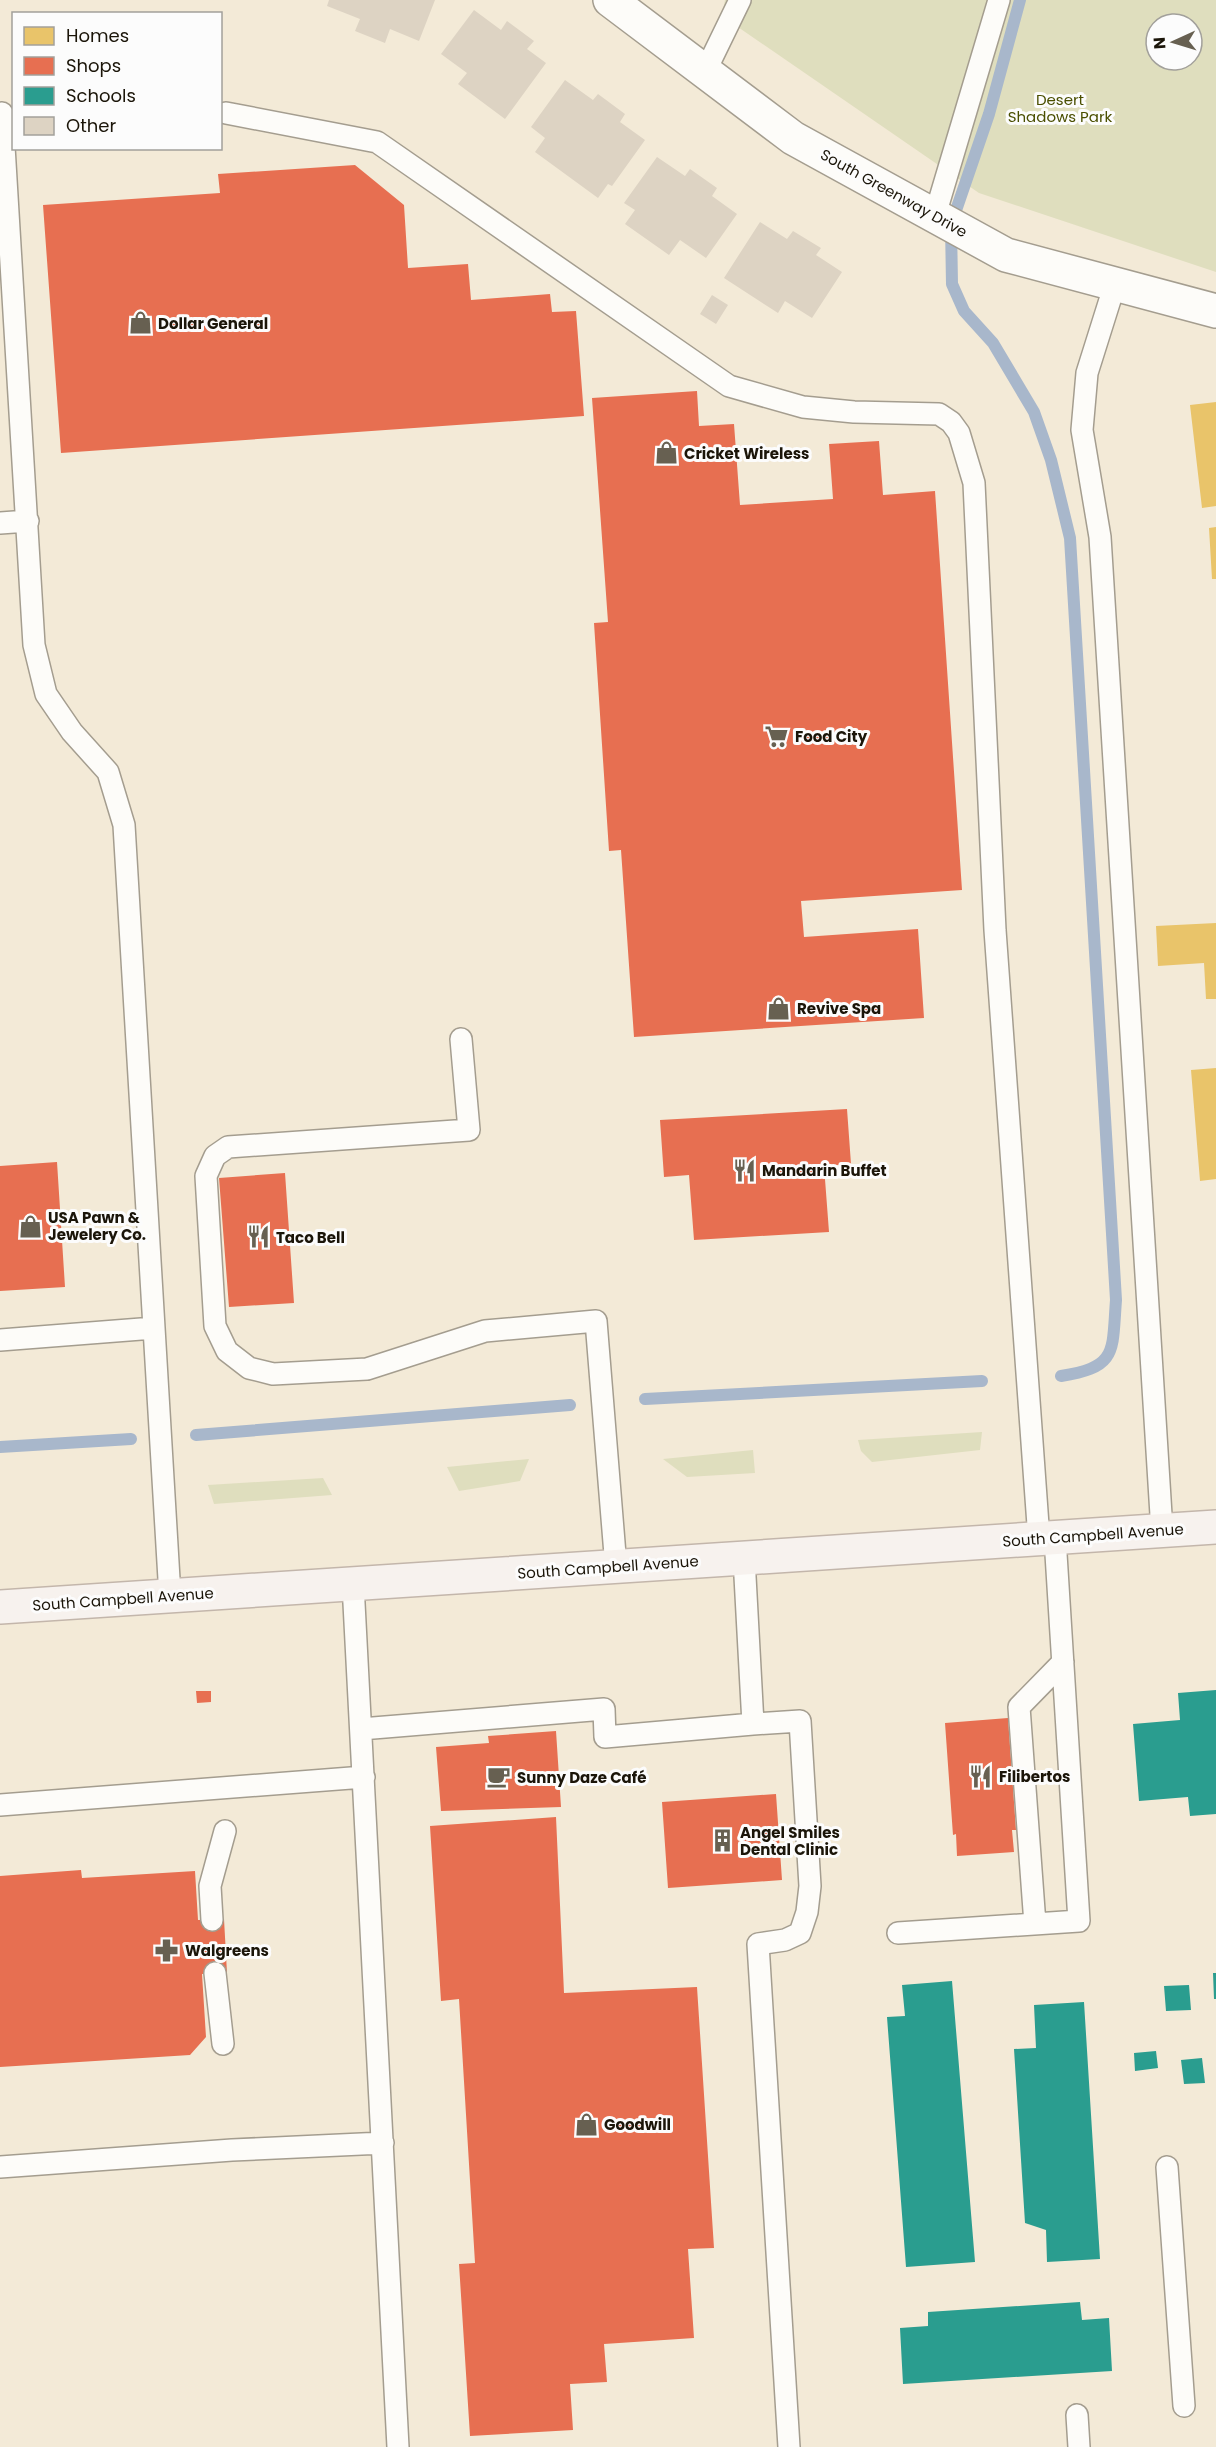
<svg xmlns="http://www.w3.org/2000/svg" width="1216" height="2447" viewBox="0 0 1216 2447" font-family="Poppins,sans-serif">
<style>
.green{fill:#dfdebe;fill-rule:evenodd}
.homes{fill:#e9c46a}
.shops{fill:#e76f51}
.schools{fill:#2a9d8f}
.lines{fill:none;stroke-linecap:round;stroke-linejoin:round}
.stream{stroke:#a8b7cb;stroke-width:12}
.building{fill:#ddd3c3}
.service-casing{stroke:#a49d8f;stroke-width:24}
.minor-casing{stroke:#a49d8f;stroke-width:36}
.primary-casing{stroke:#c3b6ab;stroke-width:36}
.service{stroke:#fdfcf9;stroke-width:21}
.minor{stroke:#fdfcf9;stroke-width:33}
.primary{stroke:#f7f2ee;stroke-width:33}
.labels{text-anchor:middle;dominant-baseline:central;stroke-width:6;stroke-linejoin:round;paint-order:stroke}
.park-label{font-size:15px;fill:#4a4f00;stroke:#fcfcfc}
.street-label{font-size:15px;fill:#1b1509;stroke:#fcfcfc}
.poi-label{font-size:15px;font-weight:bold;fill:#1b1509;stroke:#fcfcfc;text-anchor:start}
</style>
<rect width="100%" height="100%" fill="#f3ead7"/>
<path class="green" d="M725,0h491v272l-237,-79 -257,-177zM1156,24h36v36h-36z
M982,1432l-2,18 -108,12 -11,-11 -3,-11z
M753,1450l2,23 -68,4 -24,-18z
M529,1459l-9,22 -61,10 -12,-24z
M323,1478l9,17 -118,9 -6,-19z"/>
<path class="homes" d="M1216,402v104l-14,2 -12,-103z
M1216,527v52h-4l-3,-51z
M1216,923v76h-10l-2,-36 -46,3 -2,-40z
M1216,1068v111l-16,2 -9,-111z"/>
<path class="shops" d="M355,165l49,40 4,63 60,-4 3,36 79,-6 2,18 24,-1 8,105 -523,37 -18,-248 177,-12 -2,-19z
M697,391l2,35 35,-2 6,81 93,-6 -4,-55 50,-3 4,54 52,-4 27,399 -161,11 3,36 114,-8 6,89 -290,19 -13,-187 -12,1 -15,-228 14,-1 -16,-224z
M847,1109l4,55 -27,2 5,66 -135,8 -5,-65 -25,2 -4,-57z
M57,1162l8,125 -65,4v-125z
M285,1173l9,130 -65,4 -10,-129z
M196,1691h15v11l-14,1z
M1008,1718l8,112h-4l2,22 -57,4 -1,-22 -3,1 -8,-112z
M556,1731l5,76 -120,4 -5,-64 53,-4 -1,-7z
M776,1794l6,86 -114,8 -6,-86z
M556,1817l8,176 133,-6 17,261 -26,1 6,89 -90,6 3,38 -37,2 3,46 -103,6 -11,-172 16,-1 -16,-264 -18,2 -11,-175z
M81,1870l1,8 113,-7 3,49 26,-1 3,54 -25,1 4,63 -16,18 -190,12v-191z"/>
<path class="schools" d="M1216,1690v124l-26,2 -2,-19 -49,4 -6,-77 47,-4 -2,-27z
M1213,1973h3v26h-2z
M952,1981l23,281 -69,5 -19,-250 18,-1 -3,-31z
M1189,1985l2,25 -25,1 -2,-25z
M1084,2002l16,257 -53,3 -1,-32 -21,-7 -11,-174 22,-1 -2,-43z
M1156,2051l2,17 -23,3 -1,-18z
M1202,2058l3,25 -21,1 -3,-24z
M1080,2302l2,18 27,-2 3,53 -209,13 -3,-56 28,-2v-14z"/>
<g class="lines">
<path class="stream" d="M1020,0l-31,114 -38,111 1,59 12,27 29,32 41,69 17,48 19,78 46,762c-4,52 2,67 -55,76
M645,1399l337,-18
M196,1435l374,-30
M0,1447l131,-8"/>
</g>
<path class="building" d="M329,0h106l-16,41 -29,-12 -5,14 -30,-12 5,-12 -33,-13z
M474,10l27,20 6,-9 27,20 -7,8 19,14 -41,56 -47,-35 9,-11 -26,-19z
M565,80l28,20 5,-6 27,20 -5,8 25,18 -33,46 -4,-2 -10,14 -63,-46 10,-14 -14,-11z
M657,157l28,19 5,-7 27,19 -5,8 25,18 -31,44 -26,-18 -11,15 -44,-31 10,-14 -11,-7z
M760,222l27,17 6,-8 28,17 -5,7 26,17 -30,46 -27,-17 -7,12 -54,-35z
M712,295l16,10 -12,19 -16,-10z"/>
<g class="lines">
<defs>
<path id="service" d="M705,72l35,-72
M2,113l32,532 12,49 26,38 36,40 16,53 46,771
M226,113l151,29 352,244 74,21 51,5 85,2 12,8 8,11 15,50 21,447 44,609
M935,215l64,-215
M1115,284l-28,89 -5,57 18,107 62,994
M0,523l28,-2
M461,1039l8,91 -241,17 -13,9 -9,20 9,150 12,25 22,17 24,6 94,-5 118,-38 111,-10 20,246
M0,1340l154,-12
M744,1558l9,166 47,-3 10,165 -3,26 -7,21 -15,7 -27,4 31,503
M353,1584l45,863
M361,1729l243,-20 1,28 148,-13
M0,1805l364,-28
M212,1920l-2,-34 15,-55
M1035,1924l-16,-217 44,-45
M898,1933l181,-12 -24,-383
M215,1973l8,71
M0,2167l232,-17 151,-7
M1167,2167l17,239
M1077,2415l2,32"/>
<path id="minor" d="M610,0l183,138 213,117 210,56"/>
<path id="primary" d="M0,1607l1216,-80"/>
</defs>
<use href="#service" class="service-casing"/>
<use href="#minor" class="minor-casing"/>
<use href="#primary" class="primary-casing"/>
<use href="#service" class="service"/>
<use href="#minor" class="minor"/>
<use href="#primary" class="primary"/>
</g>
<defs>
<symbol id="shop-bare" viewBox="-9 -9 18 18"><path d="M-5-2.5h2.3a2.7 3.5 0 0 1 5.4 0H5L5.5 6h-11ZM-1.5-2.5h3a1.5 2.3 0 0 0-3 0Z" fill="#676051" stroke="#fcfcfc" stroke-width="2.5" paint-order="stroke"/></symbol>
<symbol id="supermarket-bare" viewBox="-9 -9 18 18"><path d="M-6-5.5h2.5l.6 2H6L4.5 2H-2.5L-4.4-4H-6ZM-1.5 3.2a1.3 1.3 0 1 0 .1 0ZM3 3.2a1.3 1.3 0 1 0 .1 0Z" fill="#676051" stroke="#fcfcfc" stroke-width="2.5" paint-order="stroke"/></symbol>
<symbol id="restaurant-bare" viewBox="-9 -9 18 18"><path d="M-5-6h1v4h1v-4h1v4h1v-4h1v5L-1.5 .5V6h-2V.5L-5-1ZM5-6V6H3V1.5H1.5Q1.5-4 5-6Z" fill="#676051" stroke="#fcfcfc" stroke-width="2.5" paint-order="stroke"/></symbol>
<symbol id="cafe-bare" viewBox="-9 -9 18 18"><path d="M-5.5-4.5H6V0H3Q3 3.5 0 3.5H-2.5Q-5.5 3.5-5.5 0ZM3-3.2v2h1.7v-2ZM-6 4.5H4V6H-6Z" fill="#676051" stroke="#fcfcfc" stroke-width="2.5" paint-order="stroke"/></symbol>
<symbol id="building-bare" viewBox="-9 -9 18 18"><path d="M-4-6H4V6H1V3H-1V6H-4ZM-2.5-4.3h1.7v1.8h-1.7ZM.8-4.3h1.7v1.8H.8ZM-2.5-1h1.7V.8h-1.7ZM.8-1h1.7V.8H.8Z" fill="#676051" stroke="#fcfcfc" stroke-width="2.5" paint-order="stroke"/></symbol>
<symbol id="pharmacy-bare" viewBox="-9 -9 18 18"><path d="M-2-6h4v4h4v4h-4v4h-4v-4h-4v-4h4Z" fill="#676051" stroke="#fcfcfc" stroke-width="2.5" paint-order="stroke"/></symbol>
</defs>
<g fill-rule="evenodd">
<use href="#shop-bare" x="124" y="306" width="33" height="33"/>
<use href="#shop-bare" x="650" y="436" width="33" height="33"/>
<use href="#supermarket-bare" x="760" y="720" width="33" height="33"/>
<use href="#shop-bare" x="762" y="992" width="33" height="33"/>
<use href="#restaurant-bare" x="728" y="1154" width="33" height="33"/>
<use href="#shop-bare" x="14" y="1210" width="33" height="33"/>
<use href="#restaurant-bare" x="242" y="1220" width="33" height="33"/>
<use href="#restaurant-bare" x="964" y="1760" width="33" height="33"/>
<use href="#cafe-bare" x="482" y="1760" width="33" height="33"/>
<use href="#building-bare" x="706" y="1824" width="33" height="33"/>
<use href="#pharmacy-bare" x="150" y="1934" width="33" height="33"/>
<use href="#shop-bare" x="570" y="2108" width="33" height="33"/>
</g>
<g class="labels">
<g class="park-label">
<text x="1060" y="99">Desert<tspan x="1060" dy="17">Shadows Park</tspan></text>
</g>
<g class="street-label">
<text transform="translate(894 193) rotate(29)">South Greenway Drive</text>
<text transform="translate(1093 1535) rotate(-4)">South Campbell Avenue</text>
<text transform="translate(608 1567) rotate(-4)">South Campbell Avenue</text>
<text transform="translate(123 1599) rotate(-4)">South Campbell Avenue</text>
</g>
<g class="poi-label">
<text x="158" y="323">Dollar General</text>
<text x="684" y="453">Cricket Wireless</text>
<text x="795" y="736">Food City</text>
<text x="797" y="1008">Revive Spa</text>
<text x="762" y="1170">Mandarin Buffet</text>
<text x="48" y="1217">USA Pawn &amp;<tspan x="48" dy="17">Jewelery Co.</tspan></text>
<text x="276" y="1237">Taco Bell</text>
<text x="999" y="1776">Filibertos</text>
<text x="517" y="1777">Sunny Daze Café</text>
<text x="740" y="1832">Angel Smiles<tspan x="740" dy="17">Dental Clinic</tspan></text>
<text x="185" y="1950">Walgreens</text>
<text x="604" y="2124">Goodwill</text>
</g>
</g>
<rect x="12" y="12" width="210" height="138" fill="#fcfcfc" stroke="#a2a09b" stroke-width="1.5"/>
<rect x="24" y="27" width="30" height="18" fill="#e9c46a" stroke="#a2a09b" stroke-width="1.5"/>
<text x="66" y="42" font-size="18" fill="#1b1509">Homes</text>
<rect x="24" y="57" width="30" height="18" fill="#e76f51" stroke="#a2a09b" stroke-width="1.5"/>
<text x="66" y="72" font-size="18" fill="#1b1509">Shops</text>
<rect x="24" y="87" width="30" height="18" fill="#2a9d8f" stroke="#a2a09b" stroke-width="1.5"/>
<text x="66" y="102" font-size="18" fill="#1b1509">Schools</text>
<rect x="24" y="117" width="30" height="18" fill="#ddd3c3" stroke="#a2a09b" stroke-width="1.5"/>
<text x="66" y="132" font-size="18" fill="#1b1509">Other</text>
<g transform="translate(1174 42) rotate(266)"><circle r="28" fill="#fcfcfc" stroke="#a2a09b" stroke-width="1.5"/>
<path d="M0-4.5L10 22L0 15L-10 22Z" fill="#676051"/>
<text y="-9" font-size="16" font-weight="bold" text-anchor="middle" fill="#1b1509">N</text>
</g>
</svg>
